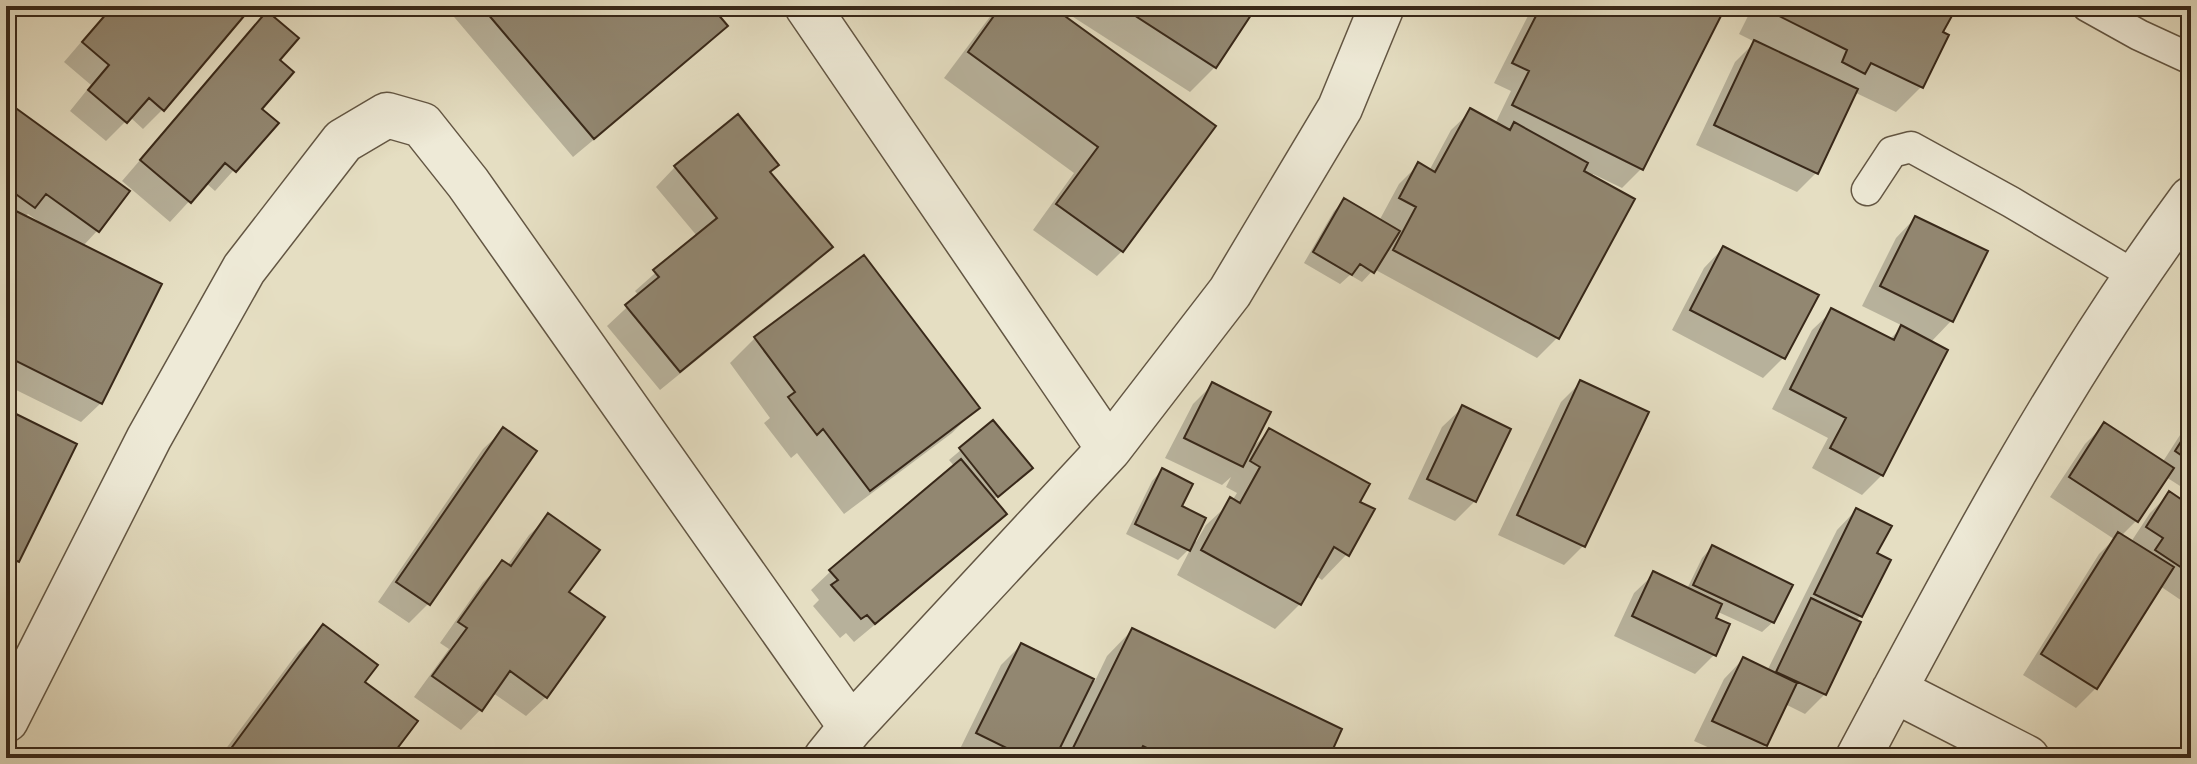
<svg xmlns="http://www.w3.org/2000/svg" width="2197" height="764" viewBox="0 0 2197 764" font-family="'Sorts Mill Goudy',serif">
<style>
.shadow{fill:#0003;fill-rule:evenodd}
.building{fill:#928771;stroke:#382819;stroke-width:2}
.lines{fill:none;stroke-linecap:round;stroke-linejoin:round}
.service-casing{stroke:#635643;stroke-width:33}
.minor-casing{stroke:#635643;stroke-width:47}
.service{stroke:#eeead7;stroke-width:30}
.minor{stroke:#eeead7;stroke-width:44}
</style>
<rect width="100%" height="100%" fill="#e5dec2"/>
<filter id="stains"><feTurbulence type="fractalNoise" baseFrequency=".0025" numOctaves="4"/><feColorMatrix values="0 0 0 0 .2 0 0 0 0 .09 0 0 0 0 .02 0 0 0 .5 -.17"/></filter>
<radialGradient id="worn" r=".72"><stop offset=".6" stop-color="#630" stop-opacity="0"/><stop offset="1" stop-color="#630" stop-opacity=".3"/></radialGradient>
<path class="shadow" d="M112,6h117l-67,104 -19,19 -13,-12 -24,24 -36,-30 21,-26 -27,-23z
M454,6h255l16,20 -19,20 -133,111 -124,-146z
M998,6h50l165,120 -91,125 -25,25 -64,-46 41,-57 -130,-95z
M1056,6h198l-39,61 -25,25z
M1533,6h188l-80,163 -19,19 -29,-14 -2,3 42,23 -76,138 -20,20 -163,-89 -12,13 -12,-7 -10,9 -36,-21 30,-52 10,-10 35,20 20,-37 19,-19 11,6 22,-41 20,-19 24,13 16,-33 -17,-8z
M1753,6h182l6,27 5,3 -25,51 -25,25 -42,-20 -38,81 -19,19 -101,-47 39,-83 20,-20 -16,-8z
M267,13l10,47 -18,49 17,14 -61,68 -9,-8 -36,39 -48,-41z
M6,104l121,87 -30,40 -14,15 18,157 -20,19 -75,-37zM28,214l10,7 -2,2 -12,-6z
M675,167l93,5 62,75 -19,20 -151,123 -53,-64 32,-30 -4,-5 62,-55 -41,-49z
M1915,218l36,103 -21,22 -48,132 -20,20 -50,-27 16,-30 -56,-29 40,-79 20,-19 57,29 14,-14 -41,-20 34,-68z
M1723,248l93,48 -33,62 -20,20 -91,-48 32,-62z
M755,338l222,70 -25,25 -108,81 -47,-61 -6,5 -27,-35 6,-5 -40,-55z
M1580,383l4,162 -20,20 -66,-30 63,-133z
M1212,385l38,65 19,-19 88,71 -10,52 -25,26 -6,-4 -16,28 -25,25 -98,-54 15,-29 -14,14 -52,-26 26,-53 10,-11 34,72 10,-17 26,-24 5,-8 -11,-6 5,-10 -9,8 -57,-27 28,-54z
M1462,408l13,93 -20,20 -47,-22 34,-72z
M6,411l11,150 -11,11z
M2191,418v75l-25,-16 -30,44 -15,15 10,6 19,-29 19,-19 22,14v99l-31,-21 -64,102 -20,20 -53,-33 76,-121 15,-15 -64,-42 35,-53 19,-19 58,38z
M993,423l27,56 -27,21 11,13 -19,20 -131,109 -8,-9 -6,5 -27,-32 6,-6 -8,-10 20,-19 124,-104 -6,-7z
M503,430l-74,173 -20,20 -31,-21 105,-153z
M1856,510l19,44 -15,62 -5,6 -30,72 -20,20 -20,-10 -19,41 -13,13h-21l-38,-17 30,-62 19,-20 24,12 70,-141z
M549,516l-3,181 -20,19 -33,-23 -13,17 -19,20 -47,-33 35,-48 -9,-6 43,-61 20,-19 4,3 22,-31z
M1712,547l61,75 -11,10 -46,-21 -2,44 -19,19 -81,-38 20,-43 20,-19 33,15 15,-31z
M323,627l39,56 25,75h-168l79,-106z
M1132,630l194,128h-358l-10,-5 43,-88 20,-20 74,36 12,-25z"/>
<path class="building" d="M113,6h119l12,10 -80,95 -15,-13 -22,25 -39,-33 21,-25 -27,-23z
M481,6h230l17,20 -134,113z
M1001,6h50l165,120 -93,126 -67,-48 42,-57 -130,-95z
M1120,6h137l-41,62z
M1541,6h185l-83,164 -131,-65 17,-34 -17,-8z
M1764,6h174l15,8 -10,18 6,3 -26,53 -52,-25 -6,11 -23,-12 5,-12 -84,-42z
M267,11l32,27 -19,22 14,12 -32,37 17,14 -43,49 -11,-9 -34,40 -51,-43z
M1754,40l104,49 -40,85 -104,-49z
M6,101l124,90 -31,41 -53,-38 -11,14 -29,-21z
M1470,108l40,22 4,-8 74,41 -4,8 51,28 -76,140 -166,-89 23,-43 -17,-9 19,-36 17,10z
M738,114l41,51 -9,7 63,75 -153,125 -55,-67 34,-28 -6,-7 64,-52 -43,-52z
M1344,198l56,33 -26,42 -14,-9 -8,11 -39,-23z
M6,206l156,78 -60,120 -96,-48z
M1915,216l73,35 -35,71 -73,-36z
M1723,246l96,49 -34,64 -95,-49z
M864,255l116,153 -110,83 -47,-62 -6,6 -29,-38 7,-5 -41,-55z
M1831,308l63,32 7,-15 47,25 -65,126 -53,-28 16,-30 -56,-29z
M1580,380l69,32 -64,135 -68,-32z
M1212,382l59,30 -28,55 -59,-29z
M1462,405l49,24 -35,73 -49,-23z
M6,409l71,35 -58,118 -13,-6z
M993,420l40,48 -35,29 -39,-49z
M2104,422l70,46 -36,54 -69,-45z
M2191,426v36l-16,-11z
M503,427l34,24 -107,154 -34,-23z
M1269,428l101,56 -10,18 15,7 -26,47 -15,-9 -33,58 -100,-55 29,-53 10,6 20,-36 -10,-6z
M961,459l46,55 -132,110 -8,-9 -6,4 -30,-34 7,-5 -9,-10z
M1162,468l31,16 -11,22 24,12 -16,33 -55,-27z
M2169,491l22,15v68l-36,-24 8,-12 -17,-11z
M1856,508l36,18 -15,27 14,7 -29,57 -48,-23z
M548,513l52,37 -31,42 36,25 -58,81 -37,-27 -28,40 -50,-35 35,-48 -9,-6 44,-62 9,6z
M2118,532l56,35 -77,122 -56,-35z
M1712,545l81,40 -19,38 -81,-38z
M1653,571l69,33 -6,14 14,6 -14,32 -84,-40z
M1811,598l50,24 -35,73 -50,-23z
M323,624l55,41 -13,17 53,39 -28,37h-166z
M1132,628l210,101 -13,29h-162l-24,-12 -6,12h-43l-21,-10z
M1021,643l73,36 -39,79h-28l-51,-25z
M1743,657l54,26 -30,63 -55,-25z"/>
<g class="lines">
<defs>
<path id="service" d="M2087,6l52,29 52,24
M1867,190l25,-38 19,-5 100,55 123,73"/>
<path id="minor" d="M807,6l302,443
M1894,690l133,68
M6,720l143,-282 95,-169 99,-128 44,-26 35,10 46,58 383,544
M826,758l25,-31 258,-278 121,-157 110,-184 42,-102
M1858,758c102,-192 204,-385 333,-559"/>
</defs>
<use href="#service" class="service-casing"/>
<use href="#minor" class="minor-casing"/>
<use href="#service" class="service"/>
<use href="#minor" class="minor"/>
</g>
<rect width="2197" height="764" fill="none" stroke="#e5dec2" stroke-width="32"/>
<rect x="8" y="8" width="2181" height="748" fill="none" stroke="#382819" stroke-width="4"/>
<rect x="16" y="16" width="2165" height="732" fill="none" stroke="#382819" stroke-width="2"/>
<rect width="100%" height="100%" filter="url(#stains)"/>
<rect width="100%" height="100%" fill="url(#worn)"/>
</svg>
